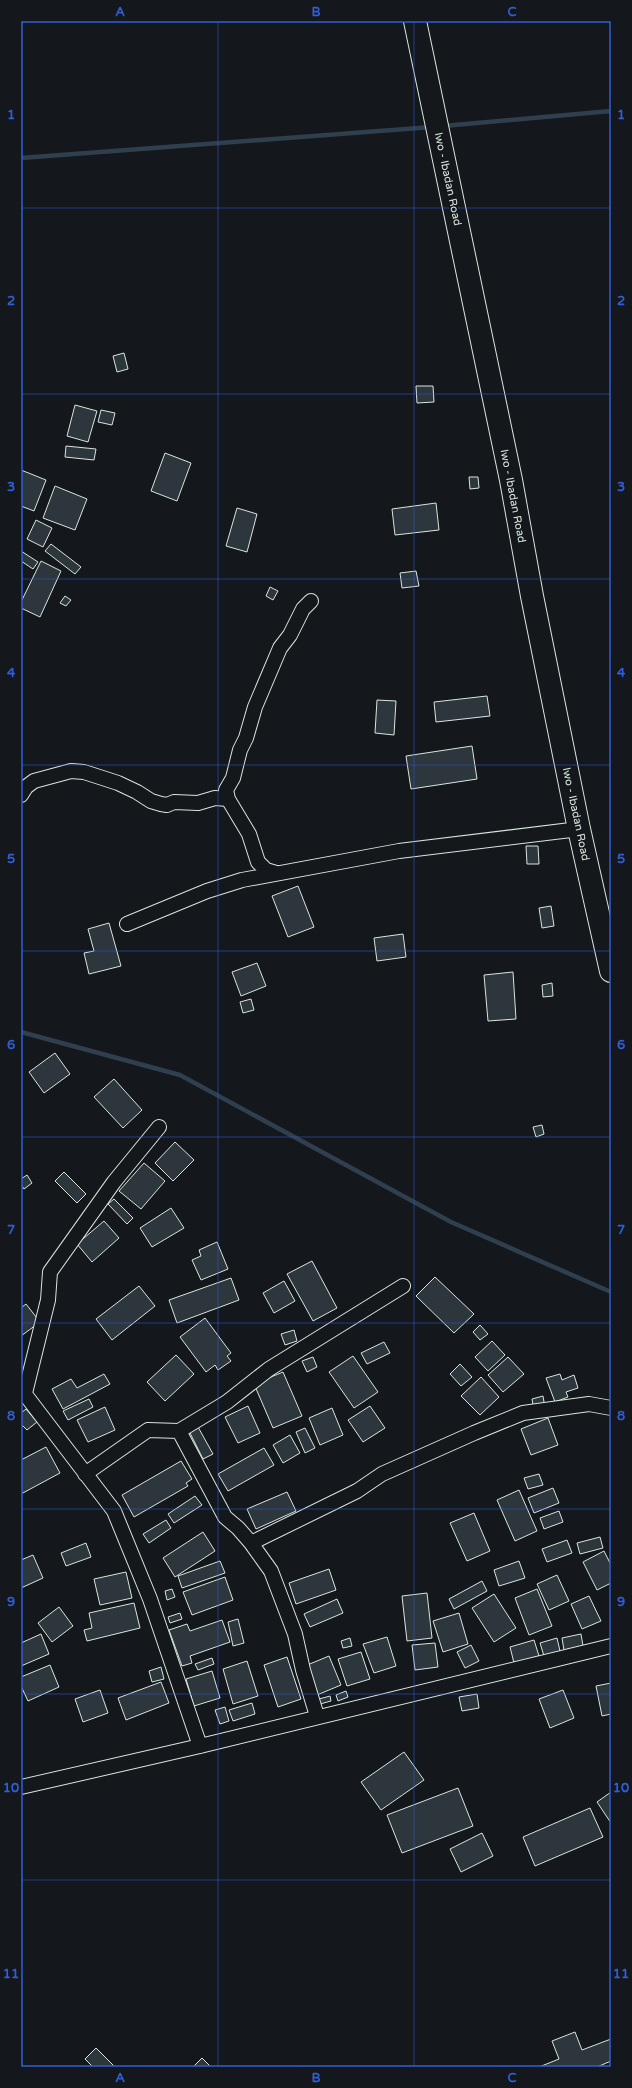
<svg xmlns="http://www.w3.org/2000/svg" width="632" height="2088" viewBox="0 0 632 2088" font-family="'Varela Round',sans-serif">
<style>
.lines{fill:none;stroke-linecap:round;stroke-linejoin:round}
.stream{stroke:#2f3f4d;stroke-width:4.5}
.building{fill:#2c363c;stroke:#d8e6dc}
.street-casing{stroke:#d8e6dc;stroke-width:16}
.primary-casing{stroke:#d8e6dc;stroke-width:24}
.street{stroke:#14181c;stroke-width:14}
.primary{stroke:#14181c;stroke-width:22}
.grid{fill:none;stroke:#305dd8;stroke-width:1;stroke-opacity:0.55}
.labels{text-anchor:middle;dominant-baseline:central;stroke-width:3;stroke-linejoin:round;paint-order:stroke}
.street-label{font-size:11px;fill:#d8e6dc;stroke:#14181c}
.neatline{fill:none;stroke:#305dd8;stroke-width:1.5}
.grid-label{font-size:13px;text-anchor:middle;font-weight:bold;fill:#305dd8}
</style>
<rect width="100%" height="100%" fill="#14181c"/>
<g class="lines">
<path class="stream" d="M443,126l168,-15
M21,158l411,-31
M21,1032l159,43 271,147 160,70"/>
</g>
<path class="building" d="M124,353l4,16 -11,3 -4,-16z
M416,386h17l1,16 -17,1z
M75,405l22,6 -9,31 -21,-6z
M101,410l14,3 -3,12 -14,-3z
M66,446l30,3 -2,11 -29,-3z
M165,453l26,10 -14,38 -26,-10z
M21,470l25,10 -12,31 -13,-5z
M469,477h9l1,11 -9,1z
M55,486l32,13 -12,31 -32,-12z
M436,503l3,27 -44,5 -3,-26z
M237,508l20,6 -10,38 -21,-6z
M36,520l16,8 -9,19 -16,-8z
M51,544l30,23 -6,7 -30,-23z
M21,551l17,11 -5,7 -12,-8z
M41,561l20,10 -21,46 -19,-9v-6z
M416,571l3,15 -17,2 -2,-15z
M270,587l8,4 -5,9 -7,-4z
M65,596l6,4 -5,6 -6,-3z
M487,696l3,20 -54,6 -2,-20z
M377,700l19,1 -2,34 -19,-2z
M472,746l5,33 -66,10 -5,-33z
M526,846h12l1,18h-12z
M298,886l16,41 -26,10 -16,-41z
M551,906l3,20 -12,2 -3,-20z
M109,923l12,43 -32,8 -5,-21 10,-2 -6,-22z
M403,934l3,23 -29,4 -3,-23z
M257,963l9,23 -25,10 -9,-24z
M513,972l3,47 -28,2 -4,-46z
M552,983l1,13 -10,1 -1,-12z
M251,999l3,11 -11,3 -3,-11z
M55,1053l15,21 -26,19 -15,-21z
M114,1079l28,31 -19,18 -29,-31z
M542,1125l2,9 -8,3 -3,-10z
M175,1142l19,18 -21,21 -18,-18z
M144,1163l21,18 -24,28 -22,-18z
M64,1172l22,22 -9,9 -22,-22z
M27,1175l5,8 -8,6 -3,-4v-6z
M114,1199l19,19 -6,6 -19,-20z
M171,1208l13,20 -32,19 -12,-19z
M104,1221l15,17 -27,24 -15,-18z
M217,1242l11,27 -27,11 -9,-20 9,-4 -2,-6z
M312,1261l25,47 -24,13 -26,-47z
M435,1277l39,37 -20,19 -38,-37z
M231,1278l8,22 -62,23 -8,-23z
M284,1281l11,20 -21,12 -11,-20z
M139,1286l16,20 -43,34 -16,-21z
M26,1304l14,18 -19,14v-28z
M205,1318l26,35 -4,3 4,5 -13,9 -3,-5 -9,7 -26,-35z
M480,1325l8,9 -8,6 -7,-8z
M294,1330l3,11 -12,4 -4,-11z
M492,1341l13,14 -17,16 -13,-14z
M384,1342l6,11 -23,11 -6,-11z
M176,1355l18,19 -29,27 -18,-19z
M353,1356l25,36 -24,16 -25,-36z
M313,1357l4,10 -10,5 -5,-11z
M508,1357l16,17 -21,18 -15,-17z
M460,1364l12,13 -11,9 -11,-12z
M283,1372l19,44 -29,12 -19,-44z
M104,1374l6,10 -47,25 -11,-20 19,-10 6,9z
M560,1374l2,6 12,-5 4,13 -12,4 2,5 -13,5 -9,-24z
M481,1377l18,20 -19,18 -19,-19z
M543,1396l2,12 -11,3 -2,-12z
M89,1399l4,8 -25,13 -5,-9z
M248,1406l12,27 -22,10 -13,-26z
M370,1406l15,22 -22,14 -15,-22z
M105,1407l10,23 -27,12 -11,-22z
M332,1408l11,27 -23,10 -11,-27z
M26,1409l11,13 -10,8 -6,-6v-11z
M548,1418l10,27 -27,10 -10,-26z
M198,1427l15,27 -10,5 -14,-28z
M305,1428l10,20 -10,5 -9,-21z
M290,1435l10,18 -17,10 -10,-18z
M46,1447l14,26 -39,21v-34z
M264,1448l10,17 -46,26 -10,-17z
M181,1461l11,18 -6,4 2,3 -54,31 -12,-22z
M539,1474l4,11 -15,4 -4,-11z
M553,1488l6,15 -25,10 -6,-15z
M519,1490l18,41 -22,10 -18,-41z
M287,1492l9,19 -40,18 -9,-20z
M195,1496l7,9 -28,18 -6,-9z
M559,1511l4,11 -19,7 -4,-11z
M474,1513l16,38 -23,10 -17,-38z
M166,1520l5,8 -22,15 -6,-9z
M203,1532l12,19 -40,26 -12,-19z
M600,1537l3,11 -23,6 -3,-11z
M567,1540l5,13 -25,9 -5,-13z
M86,1543l5,14 -25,9 -5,-13z
M604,1551l7,14v18l-14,7 -14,-28z
M33,1555l10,23 -22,10v-28z
M220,1561l5,12 -43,15 -4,-12z
M519,1561l6,17 -26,8 -5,-16z
M329,1569l7,21 -40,14 -7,-21z
M126,1572l6,26 -32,7 -6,-26z
M557,1575l12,26 -20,9 -12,-26z
M225,1577l8,23 -41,15 -9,-23z
M482,1581l5,10 -33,18 -5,-10z
M172,1589l3,8 -8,3 -2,-9z
M537,1589l15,37 -23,9 -14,-37z
M427,1593l5,45 -25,3 -5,-45z
M494,1594l22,34 -22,14 -22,-34z
M589,1596l12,25 -19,8 -11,-25z
M337,1599l6,14 -33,14 -6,-13z
M134,1603l6,25 -53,13 -3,-11 8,-2 -3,-15z
M59,1607l14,19 -21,16 -14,-19z
M180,1613l2,6 -12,4 -2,-6z
M459,1613l9,31 -25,8 -10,-31z
M238,1619l6,24 -11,3 -5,-24z
M222,1620l8,22 -40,14 2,7 -10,3 -13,-36 18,-6 3,7z
M41,1634l8,20 -28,12v-23z
M581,1634l2,12 -19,4 -2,-12z
M387,1637l9,29 -22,7 -11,-29z
M350,1638l2,8 -9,2 -2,-7z
M557,1638l3,13 -16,5 -4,-13z
M534,1640l5,16 -25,7 -4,-16z
M435,1643l3,24 -23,3 -3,-25z
M471,1645l8,16 -14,7 -8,-16z
M361,1652l9,27 -23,7 -9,-27z
M329,1656l12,29 -24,10 -12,-29z
M287,1657l14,42 -23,8 -14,-42z
M212,1658l2,6 -16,6 -3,-6z
M247,1661l11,35 -25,8 -10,-35z
M50,1665l9,22 -31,14 -7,-15v-9z
M161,1667l3,12 -12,3 -3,-11z
M212,1671l8,27 -26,8 -8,-27z
M161,1682l8,21 -43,17 -8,-22z
M611,1683v31l-9,2 -6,-30z
M100,1690l8,23 -25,9 -8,-23z
M563,1690l11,28 -24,10 -11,-29z
M346,1691l2,6 -10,4 -2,-6z
M477,1694l2,14 -17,3 -3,-14z
M330,1696l1,5 -11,3 -1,-5z
M252,1703l3,11 -22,7 -4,-11z
M225,1707l4,14 -9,3 -5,-14z
M404,1752l20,28 -43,30 -20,-28z
M458,1788l15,38 -71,27 -15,-38z
M611,1792v31l-14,-21z
M590,1808l13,29 -68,29 -12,-29z
M482,1833l11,23 -32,16 -11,-23z
M575,2032l7,18 29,-11v22l-14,6h-58l20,-8 -7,-18z
M96,2048l19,19h-22l-8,-8z
M202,2058l9,9h-18z"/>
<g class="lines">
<defs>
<path id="street" d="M21,795l5,-8 8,-6 37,-10 13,1 34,11 19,9 14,9 10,3 6,1 7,-3 24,1 17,-5 13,1 21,35 9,28 8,8 10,3
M228,799l-2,-9 7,-12 7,-28 6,-12 9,-31 25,-59 10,-13 13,-26 8,-8
M127,924l80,-33 35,-11 157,-29 180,-22
M21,1389l93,122 36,88 50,147
M25,1393l23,-93 2,-28 64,-90 45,-55
M179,1431l46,86 13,11 13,15 20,28 24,63 8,36 14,46
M85,1474l63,-44 31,1 48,-29 42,-33 134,-83
M251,1543l106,-52 25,-17 92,-41 49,-20 66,-9 22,4
M21,1787l179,-41 411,-100"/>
<path id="primary" d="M415,21l96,459 21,116 47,233 32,142"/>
</defs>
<use href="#street" class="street-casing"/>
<use href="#primary" class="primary-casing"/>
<use href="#street" class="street"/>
<use href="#primary" class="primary"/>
</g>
<path class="grid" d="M218,21v2046M414,21v2046M21,208h590M21,394h590M21,579h590M21,765h590M21,951h590M21,1137h590M21,1323h590M21,1509h590M21,1694h590M21,1880h590"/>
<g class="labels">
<g class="street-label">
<text transform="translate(448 179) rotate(78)">Iwo - Ibadan Road</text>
<text transform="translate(513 496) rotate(79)">Iwo - Ibadan Road</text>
<text transform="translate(576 814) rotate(78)">Iwo - Ibadan Road</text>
</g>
</g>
<rect width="632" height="2088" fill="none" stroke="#14181c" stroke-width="44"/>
<rect x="22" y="22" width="588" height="2044" class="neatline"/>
<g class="grid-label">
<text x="120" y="16">A</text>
<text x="316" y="16">B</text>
<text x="512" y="16">C</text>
<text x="11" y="119">1</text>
<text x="621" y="119">1</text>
<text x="11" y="305">2</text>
<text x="621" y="305">2</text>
<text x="11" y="491">3</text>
<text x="621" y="491">3</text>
<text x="11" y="677">4</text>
<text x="621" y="677">4</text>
<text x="11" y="863">5</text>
<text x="621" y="863">5</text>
<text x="11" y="1049">6</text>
<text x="621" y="1049">6</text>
<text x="11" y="1234">7</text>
<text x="621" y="1234">7</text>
<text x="11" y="1420">8</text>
<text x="621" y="1420">8</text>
<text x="11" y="1606">9</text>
<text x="621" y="1606">9</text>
<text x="11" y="1792">10</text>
<text x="621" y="1792">10</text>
<text x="11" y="1978">11</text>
<text x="621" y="1978">11</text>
<text x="120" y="2082">A</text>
<text x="316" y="2082">B</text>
<text x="512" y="2082">C</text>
</g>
</svg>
